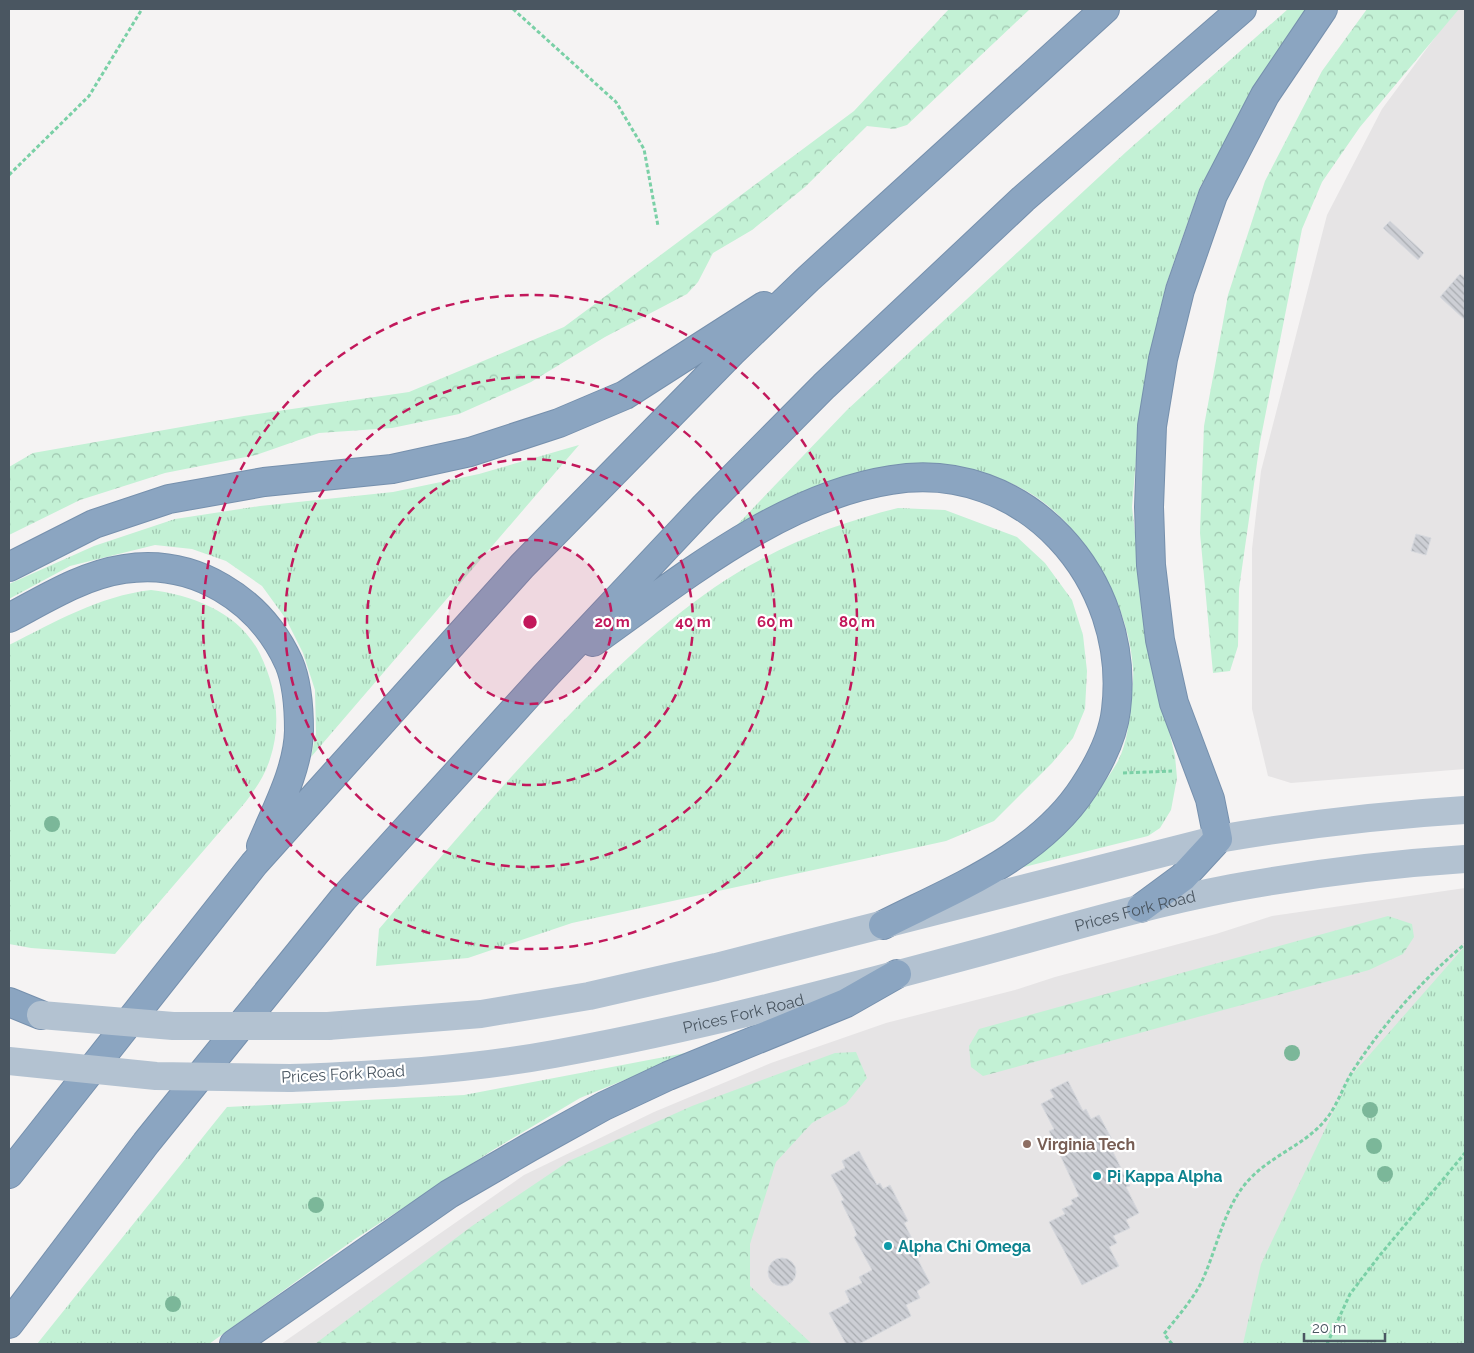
<svg xmlns="http://www.w3.org/2000/svg" width="1474" height="1353" viewBox="0 0 1474 1353" font-family="Raleway,sans-serif">
<style>
.education{fill:#e6e4e5}
.grass{fill:url(#grass-tufts)}
.forest{fill:url(#forest-crowns)}
.building{fill:url(#building-back-hatch);stroke:#d7d9de}
.lines{fill:none;stroke-linecap:round;stroke-linejoin:round}
.highway-casing{stroke:#7690ad;stroke-width:30}
.path{stroke:#7ad0a6;stroke-width:3;stroke-dasharray:4 2.5;stroke-linecap:butt}
.primary{stroke:#b3c2d1;stroke-width:28}
.highway{stroke:#8ba5c1;stroke-width:28}
.primary-bridge{stroke:#b3c2d1;stroke-width:28}
.tree{fill:#7bb799}
.ring{fill:none;stroke:#c2185b;stroke-width:2.5;stroke-dasharray:9 6}
.education-dot{fill:#8d6e63;stroke:#fff;stroke-width:2}
.culture-dot{fill:#0f9aa8;stroke:#fff;stroke-width:2}
.labels{text-anchor:middle;dominant-baseline:central;stroke-width:4.5;stroke-linejoin:round;paint-order:stroke}
.street-label{font-size:16px;fill:#4a5661;stroke:#fff}
.education-label{font-size:16px;font-weight:bold;fill:#785e54;stroke:#fff;text-anchor:start}
.culture-label{font-size:16px;font-weight:bold;fill:#0d838f;stroke:#fff;text-anchor:start}
.centre{fill:#c2185b;stroke:#fff;stroke-width:2.5}
.ring-label{font-size:15px;text-anchor:middle;font-weight:bold;fill:#c2185b;stroke:#fff;stroke-width:4.5;stroke-linejoin:round;paint-order:stroke}
</style>
<defs>
<pattern id="grass-tufts" width="24" height="20" patternUnits="userSpaceOnUse" patternTransform="scale(1.25)"><rect width="24" height="20" fill="#c3f1d5"/><path d="M3 7l-1-3M5 7V3M7 7l1-3M15 17l-1-3M17 17v-4M19 17l1-3" fill="none" stroke="#a0c6b0"/></pattern>
<pattern id="forest-crowns" width="20" height="18" patternUnits="userSpaceOnUse" patternTransform="scale(1.25)"><rect width="20" height="18" fill="#c3f1d5"/><path d="M2 6a3 3 0 1 1 6 0M12 15a3 3 0 1 1 6 0" fill="none" stroke="#a0c6b0"/></pattern>
<pattern id="building-back-hatch" width="6" height="6" patternUnits="userSpaceOnUse" patternTransform="scale(1.25)"><rect width="6" height="6" fill="#cdcfd5"/><path d="M-1 5l2 2M0 0l6 6M5-1l2 2" fill="none" stroke="#a8abb0"/></pattern>
</defs>
<rect width="100%" height="100%" fill="#f5f3f3"/>
<path class="education" d="M1456,9h9v760l-174,14 -23,-7 -16,-67v-160l9,-78 66,-256 55,-106z
M1465,888v456h-1184l243,-169 130,-63 117,-49 115,-40 129,-33 40,-13 161,-43 56,-18z"/>
<path class="grass" d="M1288,9h20l-16,20 -36,60 -56,98 -34,98 -17,73 -10,67 -7,82 16,136 27,113 2,22 -6,32 -11,18 -12,8 -148,37c42,-34 92,-64 118,-112 9,-17 12,-43 13,-61 1,-11 3,-22 2,-32 -4,-62 -43,-133 -94,-169 -23,-17 -63,-31 -91,-34 -9,-1 -19,0 -28,0 -69,3 -123,29 -184,61l111,-116 279,-258z
M579,445l-268,312 5,-24 -1,-43 -12,-37 -17,-34 -24,-33 -36,-25 -34,-12 -37,-4 -85,21 -61,33v-15l85,-38 81,-27 85,-13 133,-14 86,-18z
M898,508l47,2 72,27 28,26 27,37 11,35 4,36 -2,38 -12,29 -21,25 -58,58 -48,20 -374,82 -104,35 -92,8 3,-37c70,-81 139,-164 215,-239 51,-49 103,-97 166,-130 44,-24 90,-40 138,-52z
M151,590c42,5 89,23 109,64 16,33 22,69 10,105 -10,32 -38,58 -59,83 -32,37 -64,74 -96,112l-84,-6 -22,-4v-299c46,-23 90,-49 142,-55z
M1465,946v398h-222l18,-80 89,-187z
M696,1051l-116,47 -87,52 -138,89 -146,105h-172l190,-237 237,-12z"/>
<path class="forest" d="M949,9h81l-123,116 -13,4 -27,-3 -62,61 -53,43 -39,23 -15,29 -11,12 -82,43 -74,45 -72,32 -67,14 -73,5 -63,22 -91,18 -85,27 -71,35v-68l24,-14 211,-37 165,-24 155,-65 290,-216z
M1367,9h92l-99,118 -38,55 -20,47 -42,213 -21,147 -1,57 -8,25 -17,2 -13,-140 4,-107 24,-131 37,-114 57,-110z
M1388,916l24,8 2,13 -11,17 -34,16 -386,106 -12,-9 -2,-21 10,-17z
M856,1052l11,26 -21,26 -34,19 -36,39 -26,82v42l62,58h-497l157,-118 97,-65 123,-55 143,-53z"/>
<path class="building" d="M1390,221l34,32 -6,7 -35,-32z
M1460,274l5,4v42l-25,-23z
M1416,534l15,4 -5,17 -15,-4z
M1068,1081l15,30 3,-2 5,10 8,-4 18,34 -4,3 17,34 -4,1 13,26 -13,7 4,8 -17,8 4,7 -8,4 10,19 -37,19 -33,-63 16,-8 -3,-5 11,-5 -2,-4 8,-4 -30,-65 5,-2 -13,-25 13,-7 -4,-7z
M859,1151l18,34 3,-2 3,6 7,-4 18,36 -4,2 17,33 -4,2 13,25 -13,8 3,7 -14,7 5,11 -52,28h-13l-17,-31 21,-11 -5,-11 17,-8 -3,-6 13,-7 -18,-33 3,-2 -3,-7 -13,-27 3,-1 -13,-25 14,-7 -3,-7z
M768 1272a14 14 0 1 1 28 0a14 14 0 1 1-28 0Z"/>
<g class="lines">
<defs>
<path id="highway" d="M9,567l85,-43 75,-25 95,-17 128,-13 78,-17 89,-29 66,-28 139,-89
M9,618c36,-19 74,-43 115,-49 70,-11 136,30 165,94 8,19 10,47 10,68 -1,39 -23,79 -38,115
M593,642c89,-63 188,-145 298,-162 134,-22 241,99 225,230 -3,27 -17,54 -32,77 -45,70 -130,102 -201,138
M1141,908l42,-31 35,-38 -8,-40 -36,-96 -14,-63 -9,-75 -2,-58 3,-81 11,-67 17,-69 33,-95 52,-100 58,-86
M9,1002l32,13
M9,1174l245,-310 268,-298 210,-214 76,-73 297,-270
M9,1324l137,-181 197,-244 202,-223 160,-170 119,-120 199,-187 219,-190
M234,1344l215,-150 81,-47 74,-41 64,-30 178,-73 51,-29"/>
</defs>
<use href="#highway" class="highway-casing"/>
<path class="path" d="M513,9l103,93 28,47 14,77
M9,175l80,-79 53,-87
M1123,773l49,-2
M1172,1344l-8,-10c13,-17 28,-33 38,-53 13,-28 19,-60 36,-87 23,-37 65,-45 89,-76 11,-14 17,-34 27,-49 30,-46 69,-90 111,-125
M1327,1344l23,-50 30,-39 85,-102"/>
<g class="primary">
<path d="M328,1026l153,-12 108,-18 127,-29 502,-128c82,-14 164,-24 247,-29"/>
<path id="s1" d="M290,1078c88,-3 177,-8 264,-24 144,-26 286,-64 427,-102 84,-23 167,-48 251,-64 77,-14 155,-24 233,-29"/>
</g>
<use href="#highway" class="highway"/>
<path class="primary-bridge" d="M41,1015l132,11h155
M9,1061l147,15 134,2"/>
</g>
<g class="tree">
<circle cx="52" cy="824" r="8"/>
<circle cx="1292" cy="1053" r="8"/>
<circle cx="1370" cy="1110" r="8"/>
<circle cx="1374" cy="1146" r="8"/>
<circle cx="1385" cy="1174" r="8"/>
<circle cx="316" cy="1205" r="8"/>
<circle cx="173" cy="1304" r="8"/>
</g>
<circle cx="530" cy="622" r="82" fill="#c2185b" fill-opacity=".12"/>
<g class="ring">
<circle cx="530" cy="622" r="82"/>
<circle cx="530" cy="622" r="163"/>
<circle cx="530" cy="622" r="245"/>
<circle cx="530" cy="622" r="327"/>
</g>
<circle class="education-dot" cx="1027" cy="1144" r="5"/>
<g class="culture-dot">
<circle cx="1097" cy="1176" r="5"/>
<circle cx="888" cy="1246" r="5"/>
</g>
<g class="labels">
<g class="street-label">
<text stroke="none"><textPath href="#s1" startOffset="864">Prices Fork Road</textPath></text>
<text stroke="none"><textPath href="#s1" startOffset="459">Prices Fork Road</textPath></text>
<text transform="translate(343 1074) rotate(-3)">Prices Fork Road</text>
</g>
<g class="education-label">
<text x="1037" y="1144">Virginia Tech</text>
</g>
<g class="culture-label">
<text x="1107" y="1176">Pi Kappa Alpha</text>
<text x="898" y="1246">Alpha Chi Omega</text>
</g>
</g>
<circle cx="530" cy="622" r="8" class="centre"/>
<g class="ring-label">
<text x="612" y="627">20 m</text>
<text x="693" y="627">40 m</text>
<text x="775" y="627">60 m</text>
<text x="857" y="627">80 m</text>
</g>
<rect width="1474" height="1353" fill="none" stroke="#4a5661" stroke-width="20"/>
<path d="M1304 1333v8h81v-8" fill="none" stroke="#4a5661" stroke-width="2.5"/>
<text x="1312" y="1333" font-size="15" fill="#4a5661" stroke="#ffffff" stroke-width="4" paint-order="stroke">20 m</text>
</svg>
